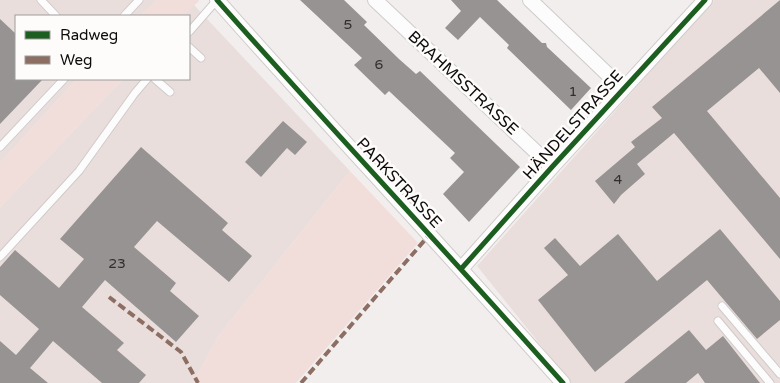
<svg xmlns="http://www.w3.org/2000/svg" width="780" height="383" viewBox="0 0 780 383" font-family="'Varela Round',sans-serif">
<style>
.built{fill:#e9dedc}
.green{fill:#f1deda}
.building{fill:#969392}
.lines{fill:none;stroke-linecap:round;stroke-linejoin:round}
.lane-casing{stroke:#cfcbcb;stroke-width:9}
.street-casing{stroke:#cfcbcb;stroke-width:16}
.lane{stroke:#fdfcfc;stroke-width:7}
.street{stroke:#fdfcfc;stroke-width:14}
.quiet{stroke:#8d6e63;stroke-width:4;stroke-dasharray:8 4;stroke-linecap:butt}
.cycleway-casing{stroke:#fefbfb;stroke-width:8}
.cycleway{stroke:#1b5e20;stroke-width:5}
.labels{text-anchor:middle;dominant-baseline:central;stroke-width:5;stroke-linejoin:round;paint-order:stroke}
.number-label{font-size:14px;fill:#302e2d}
.street-label{font-size:16px;fill:#0e0c0b;stroke:#fefbfb}
</style>
<rect width="100%" height="100%" fill="#f2eeed"/>
<path class="built" d="M0,0h157l-17,16h-124v63h61l-77,84z
M714,0h66v383h-209l-94,-117z
M194,5l156,166 -131,164 -26,48h-193v-176l123,-128h66v-63h-6z"/>
<path class="green" d="M157,0h41l1,1 -16,15h-43z
M77,79h46l-123,128v-44z
M350,171l68,72 -122,140h-103l26,-48z"/>
<path class="building" d="M300,0h44l23,22 -3,3 35,34 17,15 4,-3 100,96 -51,55 -26,-28 21,-22 -14,-14 5,-5 -66,-62 -4,4 -31,-30 8,-7z
M451,0h46l45,43h4l1,4 44,41 -20,22 -64,-62 2,-3 -29,-28 -22,23 -13,-12 16,-17z
M780,0v93l-21,-25 -52,43 73,87v61l-106,-126 -37,31 8,10 -24,21 -7,9 -19,-23 40,-34 -4,-5 31,-24 -10,-11z
M0,19l16,15v45h27l-43,45z
M283,121l24,21 -12,13 -8,-7 -26,29 -16,-15z
M141,147l87,76 -6,7 30,26 -23,26 -72,-61 -23,26 42,36 -6,8 29,25 -23,26 -71,-62 -23,27 42,36 -7,7 29,25 -7,8h-37l-49,-42 -23,27 18,15h-48v-42l16,14 23,-26 -39,-34v-28l15,-17 44,38 25,-29 -24,-20z
M720,229l60,72v19l-23,19 -50,-59 -112,92 -57,-72 30,-25 -24,-27 11,-10 25,28 38,-32 39,47z
M689,330l17,20 17,-14 37,47h-55l-7,-10 -12,10h-62z"/>
<g class="lines">
<defs>
<path id="lane" d="M41,0l15,16
M124,16l15,-16
M189,32l28,-32
M189,47l12,11
M155,79l15,13
M0,147l64,-68
M0,257l79,-86 56,-78 12,-14
M722,306l58,68
M718,321l52,62"/>
<path id="street" d="M217,0c114,129 232,254 346,383
M375,0l177,167
M530,0l93,89
M461,269l91,-102 153,-167"/>
</defs>
<use href="#lane" class="lane-casing"/>
<use href="#street" class="street-casing"/>
<use href="#lane" class="lane"/>
<use href="#street" class="street"/>
<path class="quiet" d="M109,297l72,55 17,31
M301,383l129,-149"/>
<defs>
<path id="cycleway" d="M217,0c114,129 232,254 346,383
M461,269l91,-102 153,-167"/>
</defs>
<use href="#cycleway" class="cycleway-casing"/>
<use href="#cycleway" class="cycleway"/>
</g>
<g class="labels">
<g class="number-label">
<text x="348" y="24">5</text>
<text x="379" y="64">6</text>
<text x="573" y="91">1</text>
<text x="618" y="179">4</text>
<text x="117" y="263">23</text>
</g>
<g class="street-label">
<text transform="translate(463 83) rotate(43)">BRAHMSSTRASSE</text>
<text transform="translate(573 125) rotate(-48)">HÄNDELSTRASSE</text>
<text transform="translate(399 183) rotate(47)">PARKSTRASSE</text>
</g>
</g>
<rect x="15" y="15" width="175" height="65" fill="#fefbfb" stroke="#9e9b9b"/>
<rect x="25" y="31" width="25" height="8" fill="#1b5e20" stroke="#9e9b9b"/>
<text x="60" y="40" font-size="15" fill="#0e0c0b">Radweg</text>
<rect x="25" y="56" width="25" height="8" fill="#8d6e63" stroke="#9e9b9b"/>
<text x="60" y="65" font-size="15" fill="#0e0c0b">Weg</text>
</svg>
